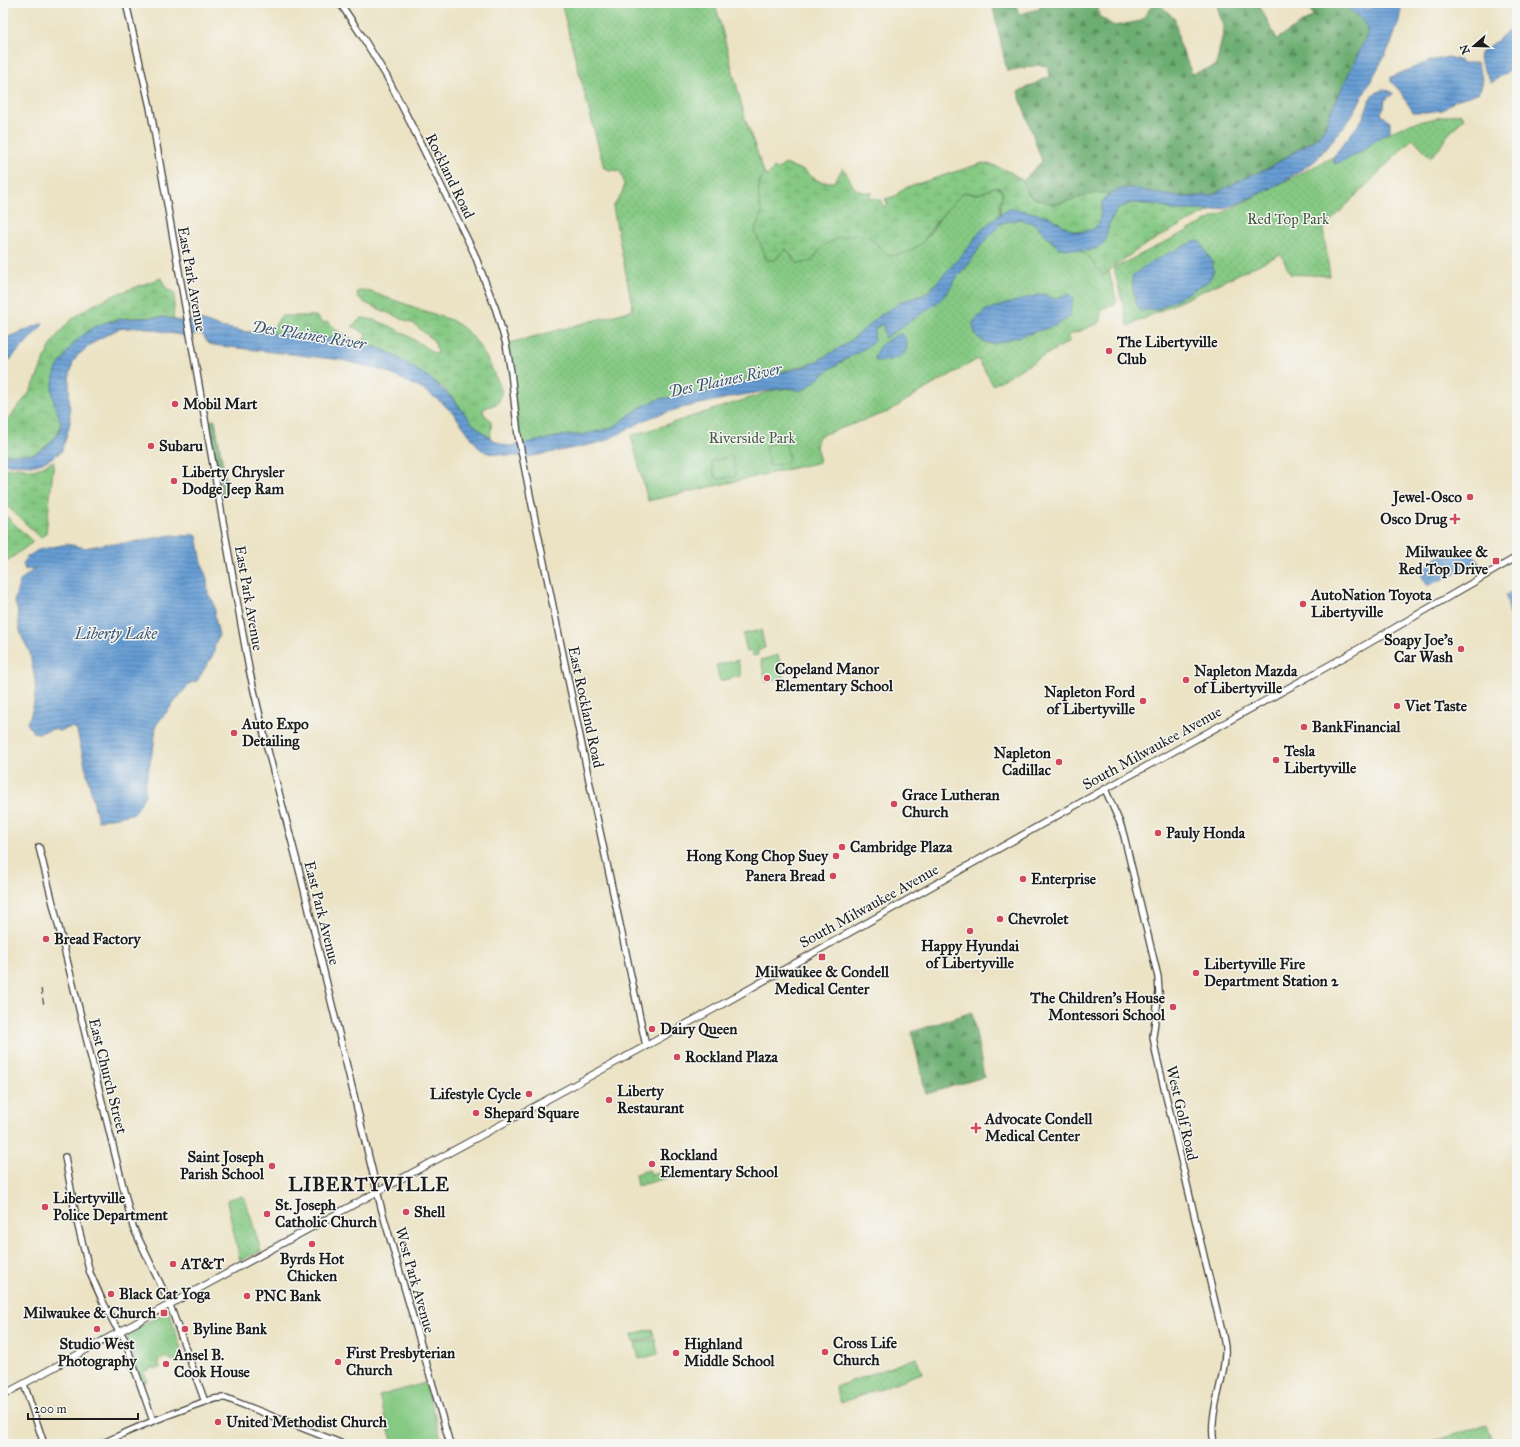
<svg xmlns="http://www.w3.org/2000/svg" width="1520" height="1447" viewBox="0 0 1520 1447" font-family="'IM FELL Great Primer',serif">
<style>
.green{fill:url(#green-dots);stroke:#507250}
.forest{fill:url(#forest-firs);stroke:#446446}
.wetland{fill:url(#wetland-marsh);stroke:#507250}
.pitch{fill:#85c983;stroke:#507250}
.water{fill:url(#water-rules);stroke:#415c78}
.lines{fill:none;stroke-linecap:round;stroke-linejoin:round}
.secondary-casing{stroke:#3b3a35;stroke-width:8}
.primary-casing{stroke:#3b3a35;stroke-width:8}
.secondary{stroke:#fff;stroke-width:5.5}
.primary{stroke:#fff;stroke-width:6}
.rail{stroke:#1c1c1c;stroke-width:1;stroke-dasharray:6 3;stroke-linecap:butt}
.poi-dot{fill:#d1495b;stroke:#f6f6f2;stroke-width:1.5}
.labels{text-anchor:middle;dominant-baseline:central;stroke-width:3;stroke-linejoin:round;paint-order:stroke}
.street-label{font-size:15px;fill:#1c1c1c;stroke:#f6f6f2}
.park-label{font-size:15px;fill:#415940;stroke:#f6f6f2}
.poi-label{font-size:15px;font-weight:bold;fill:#1c1c1c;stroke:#f6f6f2;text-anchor:start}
.water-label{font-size:16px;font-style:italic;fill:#3d566f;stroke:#f6f6f2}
.district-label{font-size:19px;font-weight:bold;letter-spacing:1px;fill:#1c1c1c;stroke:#f6f6f2}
</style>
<defs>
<pattern id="green-dots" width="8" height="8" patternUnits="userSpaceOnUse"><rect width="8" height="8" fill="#85c983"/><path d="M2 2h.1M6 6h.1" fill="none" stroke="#72ac71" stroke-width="1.8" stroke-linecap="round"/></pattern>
<pattern id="forest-firs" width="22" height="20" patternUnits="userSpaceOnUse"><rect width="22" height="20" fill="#6cad71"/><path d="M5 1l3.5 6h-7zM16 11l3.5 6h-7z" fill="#588c5c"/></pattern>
<pattern id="wetland-marsh" width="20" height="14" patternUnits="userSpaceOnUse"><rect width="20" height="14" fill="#85c983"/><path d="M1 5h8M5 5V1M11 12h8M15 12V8" fill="none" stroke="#72ac71"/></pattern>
<pattern id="water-rules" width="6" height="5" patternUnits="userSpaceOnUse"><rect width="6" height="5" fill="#669dd4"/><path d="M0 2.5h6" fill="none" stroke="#537fab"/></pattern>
</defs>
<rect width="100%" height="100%" fill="#f6f6f2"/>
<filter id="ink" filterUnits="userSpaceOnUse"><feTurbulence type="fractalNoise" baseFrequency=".025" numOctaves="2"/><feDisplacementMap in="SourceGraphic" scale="8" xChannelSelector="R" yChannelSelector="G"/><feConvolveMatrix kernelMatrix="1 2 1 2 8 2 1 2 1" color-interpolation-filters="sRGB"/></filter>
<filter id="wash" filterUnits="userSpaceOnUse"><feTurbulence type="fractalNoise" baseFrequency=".012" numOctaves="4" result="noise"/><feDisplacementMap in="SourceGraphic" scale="16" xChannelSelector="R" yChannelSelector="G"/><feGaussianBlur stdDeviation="0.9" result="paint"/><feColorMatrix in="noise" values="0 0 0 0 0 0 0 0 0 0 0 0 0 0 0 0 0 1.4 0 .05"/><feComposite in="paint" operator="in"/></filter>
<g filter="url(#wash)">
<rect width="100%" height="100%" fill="#ece3c5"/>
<path class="green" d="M561,3h154l30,115 19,54c-7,12 -6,28 -2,41l-7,18 20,29 8,-9 4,-2 6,11 19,1c4,-6 9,-14 16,-19 11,-6 31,-12 42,-4 10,6 8,12 21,18l36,-19 14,-20 22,-25c6,1 12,3 18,1 7,-2 11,-7 19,-5l3,5 -3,11v10l-20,17 -10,15 -26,30 -21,19 -22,7 -58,44 -30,17 -67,19 -14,2 -32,9 -59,14 -29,21 -30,7h-15l-47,10 -14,-101 127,-34 -20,-103c9,-15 15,-18 7,-36l-10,-1 -6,-2z
M1460,113l4,5 -18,19 -7,12 -9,8 -17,-19 -90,91 7,47 -40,-2 -9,-20 -153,72 -14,-58 219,-111v5l33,-14 11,-10 32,-14z
M1020,219l15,5 19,20 25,6 24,-3 14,56 -16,6v12l-4,3 -28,11 1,6 -77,44 -15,-26 -63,36 -27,17 -69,24 -3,10 4,16 -172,39 -17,-65 147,-47 12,-1 9,3 28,-19 4,-4 39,-23 4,-4v-6l2,-7 7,-4 2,14 62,-45 10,-16 12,-13 12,-19 20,-22z
M761,630l4,18 -8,2 1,5 -5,1 -2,-5 -4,1 -4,-18z
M649,1170l2,5 15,-4 1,7 -30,8 -2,-12z
M242,1196l3,2 16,53 -21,10 -13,-59 1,-3z
M167,1312l3,3 15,46 -9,2 -10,-6 -8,4 2,7 -5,1 -1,-2 -11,5 4,9 -6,3 -14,-47 2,-5z
M916,1358l6,15 -81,30 -6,-16z
M1487,1424l7,20h-68z"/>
<path class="forest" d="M992,3h23l4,11 20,-5 3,-6h56l1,13 15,10 27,-5 13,-18h4l17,16 4,23 13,32 24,-8 8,-38 -8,-25h42l19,36 36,-23 -5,-13h41l-2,5c11,9 18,9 21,25l-37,78 -6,16 -8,10 -48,31 -24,10 -33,17 -28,2 -27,-3 -10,-3 -37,2 -5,5 -3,5 -3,20 -45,-3 -6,-4 -33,-7h-8l-7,5v-10l3,-11 -3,-5 -6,-1 16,-15 13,9 19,-20 -24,-69 32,-16 -2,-10 -10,-1 -31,6z
M215,420l13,74 -6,2 -13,-75z
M972,1012l12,65 -58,17 -14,-62z"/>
<path class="wetland" d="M983,163l10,2 17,7 13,9 5,13 5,4 22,7 41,-12h13l-4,5 -3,5 -3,20 -5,6 -13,3 -8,-1 -25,-15 -33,-7h-8l-7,5v-10l3,-11 -3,-5 -6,-1 -13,6 -6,1 -11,-2c-11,11 -22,22 -31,35 -5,6 -8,14 -15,19 -4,4 -12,6 -17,8 -21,6 -18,-9 -32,-17 -11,-6 -31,0 -41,6 -7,4 -12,12 -16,18l-14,3 -12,-15 -3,2 -8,9h-8l-12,-29 7,-18c-5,-15 -5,-27 2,-41l3,5 6,-8 7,-1 5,-4 20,7 8,7 8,4h13l9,-14c11,15 7,25 30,25l-5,5 12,1 3,8 5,-2 -3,-6 10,-3 9,-8z
M1131,203l29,2 12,5h40c-38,18 -78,38 -109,66l-14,-19 -10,-7 9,1 21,-27 8,-14z
M161,278l6,12 6,1 2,3 -2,25c-13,-3 -58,-2 -69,4 -9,5 -21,21 -29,28 -8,8 -18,14 -20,26 -6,22 4,25 6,44 1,11 -16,31 -28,33 -9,2 -21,1 -30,1 0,-8 -1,-17 0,-25 2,-10 20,-28 26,-37 11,-18 15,-40 28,-57 24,-34 67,-44 104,-58z
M361,290l7,1 83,29c23,12 34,33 44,56 3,5 7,12 6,18 0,3 -2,6 -3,9l-15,6 1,5c11,9 7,11 6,24l-17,-14 -20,-26 -12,-12 -65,-39 -18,1 -24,-9 -86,-7 26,-5 7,-11h35l6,7 6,-1 3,2 5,6 21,11 8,-2 1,-5 -14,-8 10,-8c25,2 53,22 73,36l3,-1 -4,-12 -20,-17 -49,-21 -7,-6 -1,-5z
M54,461l-8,72 -5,5 -38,-36v-33l15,-2 16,3z
M3,513l30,29 -30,22z"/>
<path class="pitch" d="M785,441l4,17 -2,4 -17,4 -5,-20z
M732,456l4,20 -18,3 -3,-2 -4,-16z
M778,655l6,23 -18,4 -5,-22z
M738,660l3,16 -21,5 -4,-16z
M652,1329l2,8 -20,5 -2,-8z
M655,1339l3,15 -19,5 -4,-16z
M425,1383l18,61h-50l-14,-48z"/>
<path class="water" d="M1349,3h11l3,4 6,2 7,-6h26l-3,18 -8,23 -41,75 -35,42 -34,22 -46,22 -20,5h-43l-12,-5 -12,-1 -17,-1 -7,3 -7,4 -4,6 -4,8 -4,17 -6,6 -11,4 -29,-3 -24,-24 -15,-5 -19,4 -20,22 -12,19 -12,13 -10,16 -10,10 -52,35 -2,-14 -7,3 -2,8v6l-4,4 -39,23 -24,20 -8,3 -9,-3 -12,1 -47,8 -12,3 -38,8 -32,10 -42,22 -13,4 -66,13 -25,-2 -15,-2 -8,-4 -26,-35 -13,-12 -17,-12 -37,-18 -45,-12 -130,-15 -4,-2 -6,-9 -18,2 -43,-9 -23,2 -21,11 -19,15 -5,7 -4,17 1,44 -4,15 -5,14 -13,8 -12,5 -33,-1v-9l31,-1 13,-8 12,-14 2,-9 -8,-25 -1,-9 2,-12 3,-9 16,-24 10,-9 11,-8 10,-4 18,-4 41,-2 17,4 21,-1 19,7 28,5 71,4 15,3 24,9 18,-1 16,7 39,25 21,19 21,26 17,14 13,7 8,1 56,-11h15l30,-7 29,-21 18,-8 41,-6 32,-9 14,-2 60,-16 8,-3 29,-17 16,-12 19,-17 23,-15 25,-8 44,-48 10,-15 27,-22h8l33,7 6,4 19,11 8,1 13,-3 5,-6 3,-20 3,-5 12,-8 14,-2 22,4 4,2 27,3 28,-2 33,-17 24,-10 48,-30 8,-11 6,-16 37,-78c-3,-16 -10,-16 -21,-25z
M1511,27l6,1v37l-26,18 -12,-24 1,-6 17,-12z
M1448,57l11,3 4,3h14l6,16 -2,9 -3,5 -22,7 -13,10 -17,2h-13l-13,-21 -9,-9v-5l39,-16z
M1384,89l8,3 1,2 -8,6 -1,8 -3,4 1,3 8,7v10c-11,5 -15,9 -24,16 -9,7 -21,12 -31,16l-2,-7 29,-37 10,-25z
M1199,241c9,15 23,27 7,42l-48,26 -17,2c-8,-10 -8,-22 -9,-34 12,-14 43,-26 60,-35z
M1043,294l11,5 15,-5 4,6 -4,17 -11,8 -64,19c-13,-1 -21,-8 -21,-22l13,-12 37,-11z
M43,323l-1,3 -39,41v-28z
M899,334l4,1c14,20 -11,27 -27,26l-2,-4 2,-2c1,-12 14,-15 23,-21z
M193,534l4,2 5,27 5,16 1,15 5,7 2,9v8l4,17 -4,9 -1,9 -17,28 -7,2 -34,42 -2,20 -9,39v11l-10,18 -37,8 -21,-90 -5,-4 -13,4 -6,-2 -14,4 -6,-1 -6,-9c9,-18 11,-38 5,-57 -1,-4 -1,-9 -2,-13 -3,-7 -8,-14 -10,-22 -3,-11 0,-20 -6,-30l6,-20 15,-13 -10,2 -2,-6 4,-7 11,-7 29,-6 18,4 20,-4 23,-1 43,-8 16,1z
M1455,547l13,3 10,9 1,5 -50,21h-2l-6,-10c10,-15 19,-20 34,-28z
M1517,587v53h-3v-3l-8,-42z"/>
</g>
<g filter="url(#ink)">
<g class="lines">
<defs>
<path id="secondary" d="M126,3l24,104 99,562 18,78 33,126 82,338 68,233
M340,3l22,33 25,41 25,49 62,127 22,57 10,34 5,28 7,63 13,65 59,285 56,261
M1105,789l15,34 4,13 34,141 1,15 -6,44 3,18 67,282c1,6 3,12 2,18 -1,31 -17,59 -11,90
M39,847l94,380 35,73 37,102
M65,1157l12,65 13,51 13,29 12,23 9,13 29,83
M24,1384l20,60
M101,1444c29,-14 58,-26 89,-37 12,-4 23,-10 36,-9l117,46"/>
<path id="primary" d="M3,1395l709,-385 348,-196 288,-159 169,-98"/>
</defs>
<use href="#secondary" class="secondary-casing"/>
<use href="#primary" class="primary-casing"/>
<use href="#secondary" class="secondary"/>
<use href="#primary" class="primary"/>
<path class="rail" d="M41,989l3,17"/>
</g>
</g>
<g class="poi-dot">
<circle cx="1109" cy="351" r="4"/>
<circle cx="175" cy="404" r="4"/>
<circle cx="151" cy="446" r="4"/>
<circle cx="174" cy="481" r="4"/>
<circle cx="1470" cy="497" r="4"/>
<path d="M1453 513h4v4h4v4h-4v4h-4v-4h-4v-4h4z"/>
<rect x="1492" y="557" width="8" height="8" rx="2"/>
<circle cx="1303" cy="604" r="4"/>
<circle cx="1461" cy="649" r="4"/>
<circle cx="767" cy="678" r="4"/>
<circle cx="1186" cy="680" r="4"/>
<circle cx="1143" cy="701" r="4"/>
<circle cx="1397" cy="706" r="4"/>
<circle cx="1304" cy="727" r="4"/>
<circle cx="234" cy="733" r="4"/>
<circle cx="1276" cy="760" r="4"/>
<circle cx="1059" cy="762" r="4"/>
<circle cx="894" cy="804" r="4"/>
<circle cx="1158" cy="833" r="4"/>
<circle cx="842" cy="847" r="4"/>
<circle cx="836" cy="856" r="4"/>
<circle cx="833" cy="876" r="4"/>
<circle cx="1023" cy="879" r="4"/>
<circle cx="1000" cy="919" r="4"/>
<circle cx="970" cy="931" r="4"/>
<circle cx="46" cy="939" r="4"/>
<rect x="818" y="953" width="8" height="8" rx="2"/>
<circle cx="1196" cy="973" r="4"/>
<circle cx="1173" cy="1007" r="4"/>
<circle cx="652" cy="1029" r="4"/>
<circle cx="677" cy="1057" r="4"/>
<circle cx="529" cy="1094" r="4"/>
<circle cx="609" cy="1100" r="4"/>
<circle cx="476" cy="1113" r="4"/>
<path d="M974 1122h4v4h4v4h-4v4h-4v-4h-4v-4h4z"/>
<circle cx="652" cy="1164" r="4"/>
<circle cx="272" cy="1166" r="4"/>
<circle cx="45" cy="1207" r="4"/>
<circle cx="406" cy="1212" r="4"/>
<circle cx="267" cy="1214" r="4"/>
<circle cx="312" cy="1244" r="4"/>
<circle cx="173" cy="1264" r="4"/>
<circle cx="111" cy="1294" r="4"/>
<circle cx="247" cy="1296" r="4"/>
<rect x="160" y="1309" width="8" height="8" rx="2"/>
<circle cx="97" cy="1329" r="4"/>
<circle cx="185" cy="1329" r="4"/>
<circle cx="825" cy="1352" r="4"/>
<circle cx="676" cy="1353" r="4"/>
<circle cx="338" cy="1362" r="4"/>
<circle cx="166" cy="1364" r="4"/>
<circle cx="218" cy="1422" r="4"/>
</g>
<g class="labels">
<g class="street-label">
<text transform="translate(450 176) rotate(64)">Rockland Road</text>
<text transform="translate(192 279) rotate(80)">East Park Avenue</text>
<text transform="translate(249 598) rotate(80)">East Park Avenue</text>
<text transform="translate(586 707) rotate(78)">East Rockland Road</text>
<text transform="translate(1152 748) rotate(-29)">South Milwaukee Avenue</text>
<text transform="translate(869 906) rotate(-29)">South Milwaukee Avenue</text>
<text transform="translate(322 913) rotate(76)">East Park Avenue</text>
<text transform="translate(108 1076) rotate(76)">East Church Street</text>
<text transform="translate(1182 1113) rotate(77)">West Golf Road</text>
<text transform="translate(415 1280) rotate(74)">West Park Avenue</text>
</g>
<g class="park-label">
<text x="1288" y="219">Red Top Park</text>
<text x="752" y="438">Riverside Park</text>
</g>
<g class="poi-label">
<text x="1117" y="342">The Libertyville<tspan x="1117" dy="17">Club</tspan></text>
<text x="183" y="404">Mobil Mart</text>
<text x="159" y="446">Subaru</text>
<text x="182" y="472">Liberty Chrysler<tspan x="182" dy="17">Dodge Jeep Ram</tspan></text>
<text x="1462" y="497" text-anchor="end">Jewel-Osco</text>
<text x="1447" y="519" text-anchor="end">Osco Drug</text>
<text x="1488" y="552" text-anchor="end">Milwaukee &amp;<tspan x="1488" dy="17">Red Top Drive</tspan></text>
<text x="1311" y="595">AutoNation Toyota<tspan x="1311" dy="17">Libertyville</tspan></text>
<text x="1453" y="640" text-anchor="end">Soapy Joe's<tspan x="1453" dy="17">Car Wash</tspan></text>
<text x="775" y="669">Copeland Manor<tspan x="775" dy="17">Elementary School</tspan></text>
<text x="1194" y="671">Napleton Mazda<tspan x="1194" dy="17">of Libertyville</tspan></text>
<text x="1135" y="692" text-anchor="end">Napleton Ford<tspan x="1135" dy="17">of Libertyville</tspan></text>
<text x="1405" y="706">Viet Taste</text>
<text x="242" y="724">Auto Expo<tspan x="242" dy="17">Detailing</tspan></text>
<text x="1312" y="727">BankFinancial</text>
<text x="1284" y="751">Tesla<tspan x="1284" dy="17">Libertyville</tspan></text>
<text x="1051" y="753" text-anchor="end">Napleton<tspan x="1051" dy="17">Cadillac</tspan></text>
<text x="902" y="795">Grace Lutheran<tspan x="902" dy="17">Church</tspan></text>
<text x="1166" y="833">Pauly Honda</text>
<text x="850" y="847">Cambridge Plaza</text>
<text x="828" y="856" text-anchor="end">Hong Kong Chop Suey</text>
<text x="825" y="876" text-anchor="end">Panera Bread</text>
<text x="1031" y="879">Enterprise</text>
<text x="1008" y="919">Chevrolet</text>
<text x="54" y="939">Bread Factory</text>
<text x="970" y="946" text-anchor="middle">Happy Hyundai<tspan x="970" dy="17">of Libertyville</tspan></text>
<text x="1204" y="964">Libertyville Fire<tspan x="1204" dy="17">Department Station 2</tspan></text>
<text x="822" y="972" text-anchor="middle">Milwaukee &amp; Condell<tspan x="822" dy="17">Medical Center</tspan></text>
<text x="1165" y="998" text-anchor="end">The Children's House<tspan x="1165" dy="17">Montessori School</tspan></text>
<text x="660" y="1029">Dairy Queen</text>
<text x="685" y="1057">Rockland Plaza</text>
<text x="617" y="1091">Liberty<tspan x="617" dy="17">Restaurant</tspan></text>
<text x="521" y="1094" text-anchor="end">Lifestyle Cycle</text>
<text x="484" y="1113">Shepard Square</text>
<text x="985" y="1119">Advocate Condell<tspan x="985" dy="17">Medical Center</tspan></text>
<text x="660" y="1155">Rockland<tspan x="660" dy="17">Elementary School</tspan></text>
<text x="264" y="1157" text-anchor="end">Saint Joseph<tspan x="264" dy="17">Parish School</tspan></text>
<text x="53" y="1198">Libertyville<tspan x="53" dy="17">Police Department</tspan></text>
<text x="275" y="1205">St. Joseph<tspan x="275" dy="17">Catholic Church</tspan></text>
<text x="414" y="1212">Shell</text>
<text x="312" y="1259" text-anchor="middle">Byrds Hot<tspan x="312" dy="17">Chicken</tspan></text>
<text x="181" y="1264">AT&amp;T</text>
<text x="119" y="1294">Black Cat Yoga</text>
<text x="255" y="1296">PNC Bank</text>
<text x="156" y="1313" text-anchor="end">Milwaukee &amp; Church</text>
<text x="193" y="1329">Byline Bank</text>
<text x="833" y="1343">Cross Life<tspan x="833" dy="17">Church</tspan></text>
<text x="97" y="1344" text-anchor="middle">Studio West<tspan x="97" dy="17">Photography</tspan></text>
<text x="684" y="1344">Highland<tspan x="684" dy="17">Middle School</tspan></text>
<text x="346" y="1353">First Presbyterian<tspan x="346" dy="17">Church</tspan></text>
<text x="174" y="1355">Ansel B.<tspan x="174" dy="17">Cook House</tspan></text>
<text x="226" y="1422">United Methodist Church</text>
</g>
<g class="water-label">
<text transform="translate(309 335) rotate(9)">Des Plaines River</text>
<text transform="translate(725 380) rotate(-12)">Des Plaines River</text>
<text x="116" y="633">Liberty Lake</text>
</g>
<g class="district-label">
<text x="369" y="1184">LIBERTYVILLE</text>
</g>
</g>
<rect width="1520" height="1447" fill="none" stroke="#f6f6f2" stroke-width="16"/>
<g transform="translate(1474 46) rotate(250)" stroke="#f6f6f2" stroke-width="3" paint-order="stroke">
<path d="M0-3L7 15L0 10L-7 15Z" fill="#1c1c1c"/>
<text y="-6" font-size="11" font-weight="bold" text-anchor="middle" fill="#1c1c1c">N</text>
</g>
<path d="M28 1413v6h110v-6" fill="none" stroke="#1c1c1c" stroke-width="2"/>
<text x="34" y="1413" font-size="12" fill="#1c1c1c" stroke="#f6f6f2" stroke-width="3" paint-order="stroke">200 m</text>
</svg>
